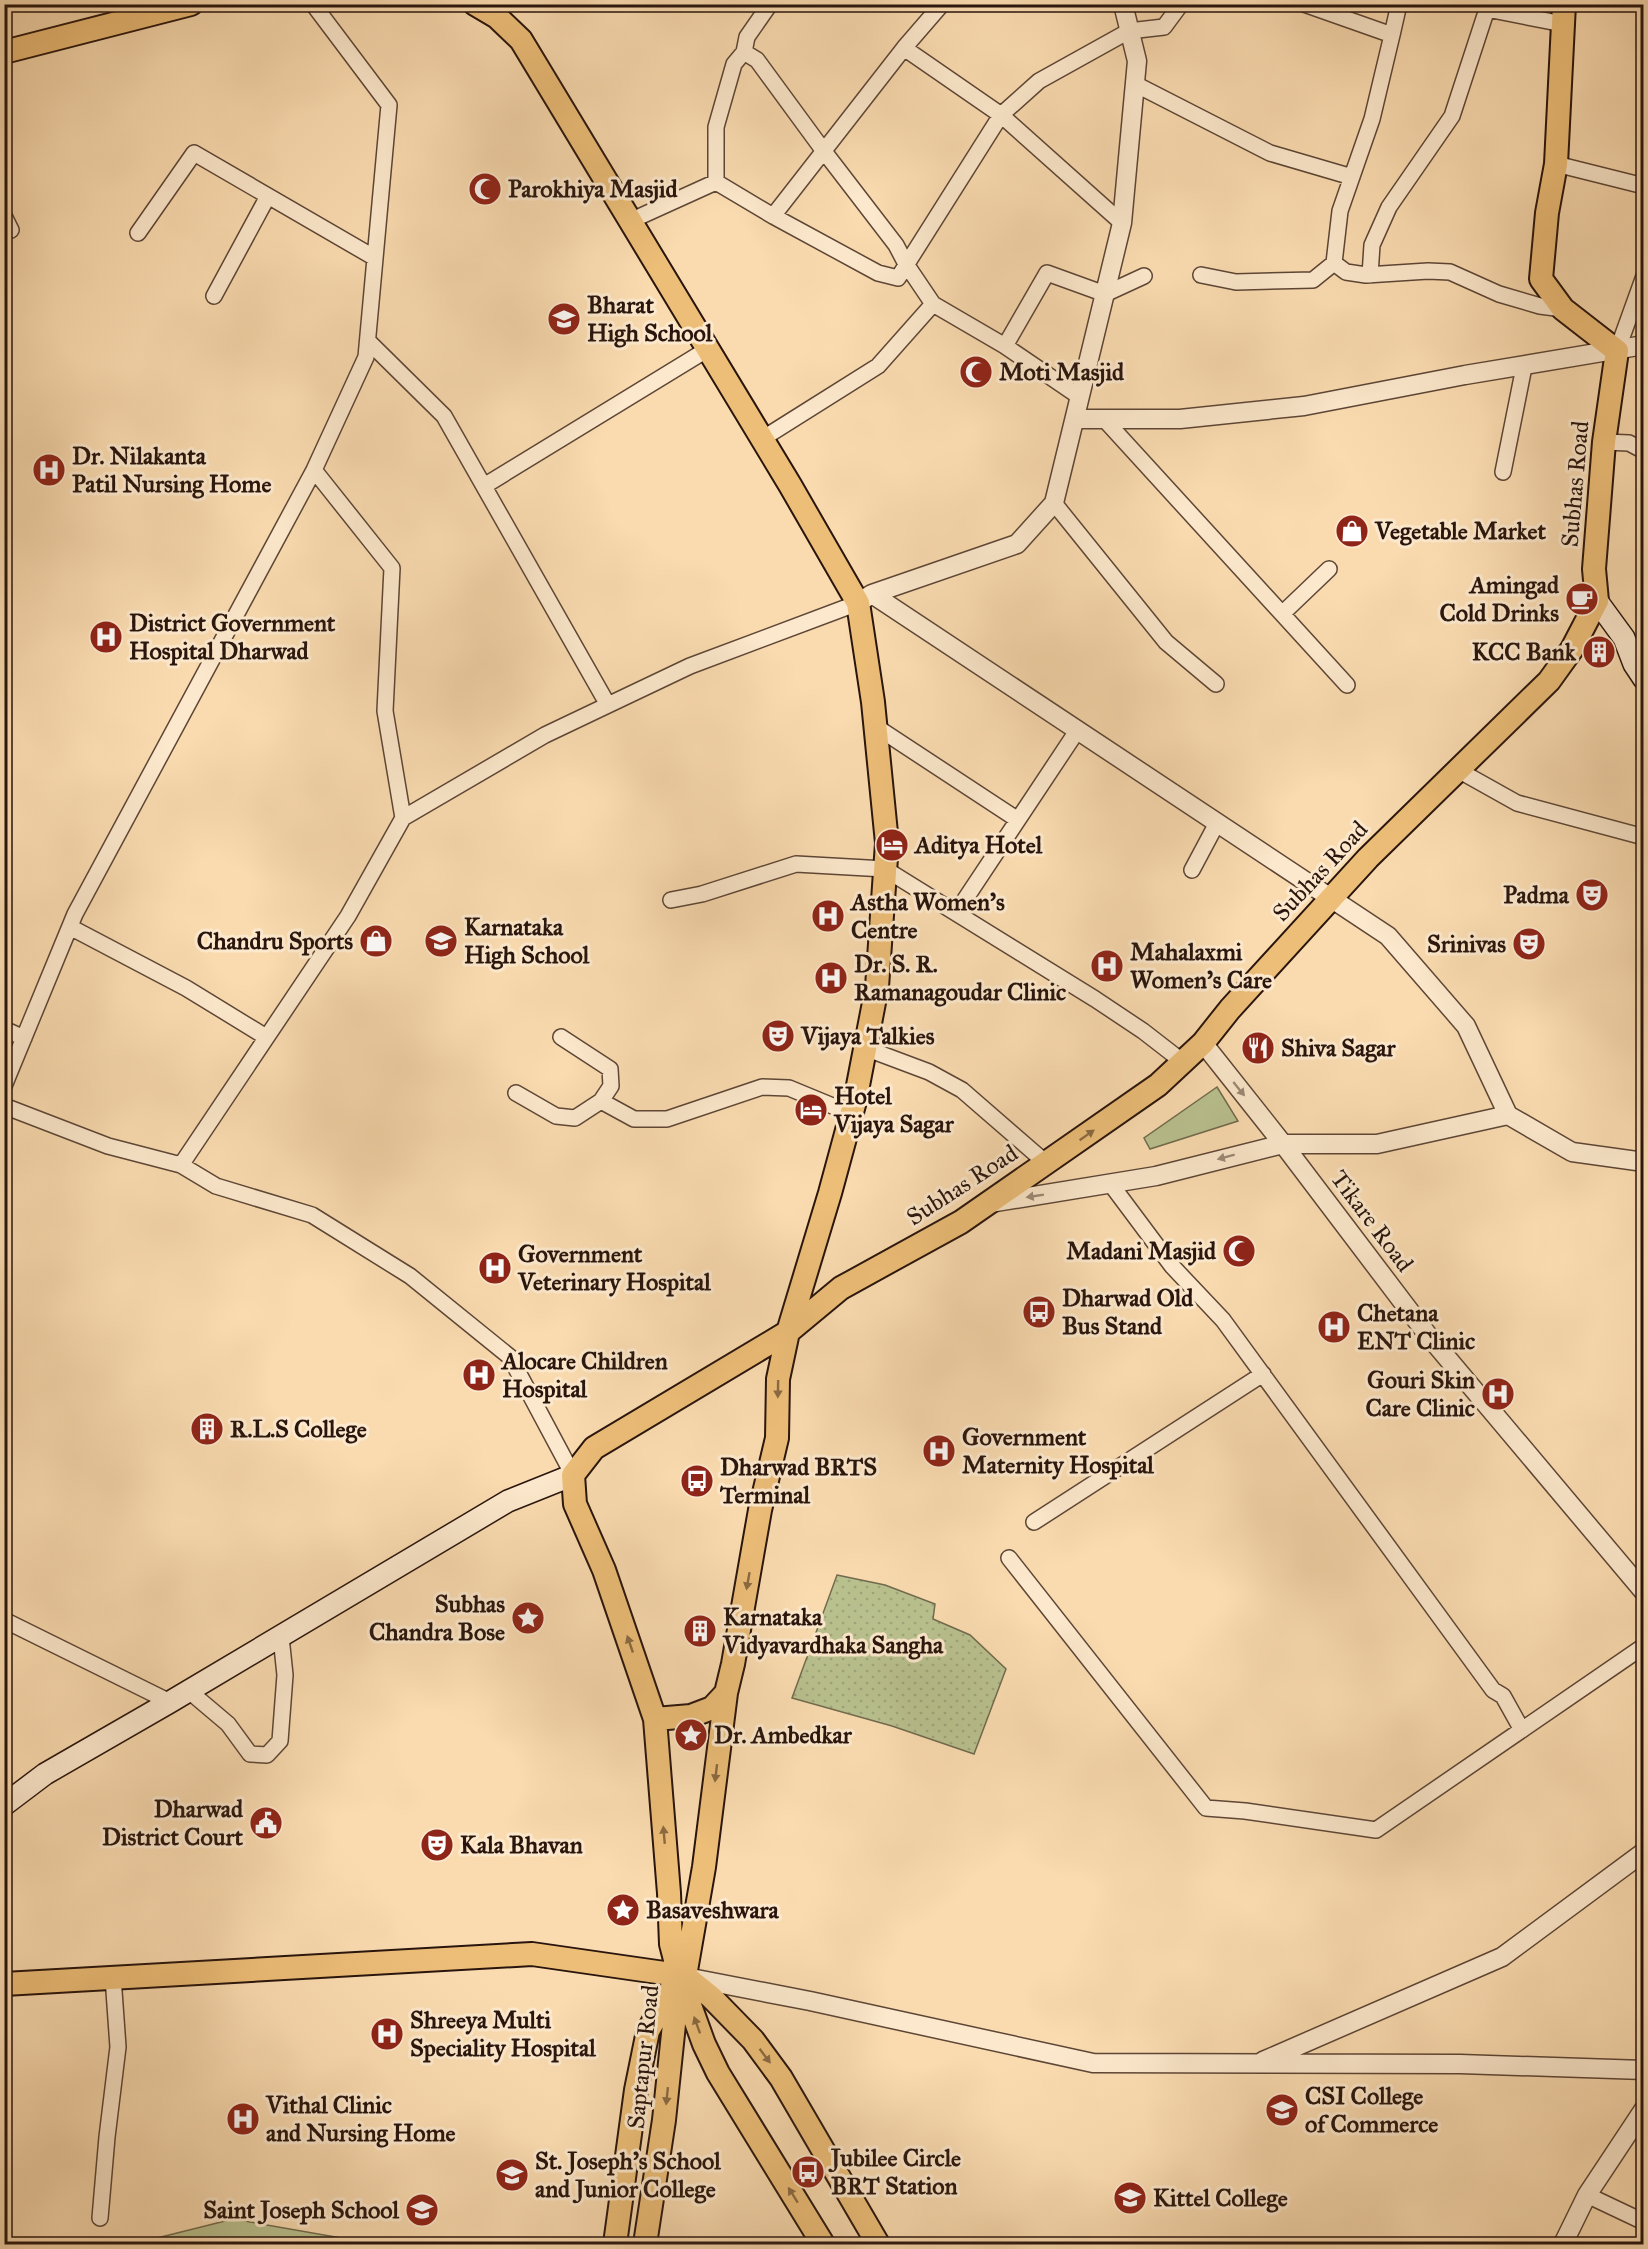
<svg xmlns="http://www.w3.org/2000/svg" width="1648" height="2249" viewBox="0 0 1648 2249" font-family="'IM FELL Great Primer',serif">
<style>
.grass{fill:url(#grass-dots);stroke:#716b4e;stroke-width:1.5}
.garden{fill:#b9c18f;stroke:#716b4e;stroke-width:1.5}
.lines{fill:none;stroke-linecap:round;stroke-linejoin:round}
.minor-casing{stroke:#5d4636;stroke-width:18}
.tertiary-casing{stroke:#5d4636;stroke-width:21}
.secondary-casing{stroke:#29150d;stroke-width:24}
.primary-casing{stroke:#29150d;stroke-width:26}
.minor{stroke:#fce8cc;stroke-width:15}
.tertiary{stroke:#fce8cc;stroke-width:18}
.secondary{stroke:#fce8cc;stroke-width:21}
.primary{stroke:#edbe78;stroke-width:22}
.oneway{fill:#9d8976}
.oneway2{fill:#8b6a42}
.labels{text-anchor:middle;dominant-baseline:central;stroke-width:6;stroke-linejoin:round;paint-order:stroke}
.poi-label{font-size:24px;font-weight:bold;fill:#29150d;stroke:#fce8cc;text-anchor:start}
.street-label{font-size:24px;fill:#29150d;stroke:#fce8cc}
</style>
<defs>
<pattern id="grass-dots" width="8" height="8" patternUnits="userSpaceOnUse" patternTransform="scale(1.5)"><rect width="8" height="8" fill="#b9c18f"/><path d="M2 2h.1M6 6h.1" fill="none" stroke="#9fa57a" stroke-width="1.8" stroke-linecap="round"/></pattern>
</defs>
<rect width="100%" height="100%" fill="#fadbb0"/>
<filter id="stains"><feTurbulence type="fractalNoise" baseFrequency=".00333" numOctaves="4"/><feColorMatrix values="0 0 0 0 .2 0 0 0 0 .09 0 0 0 0 .02 0 0 0 .5 -.17"/></filter>
<radialGradient id="worn" r=".72"><stop offset=".6" stop-color="#630" stop-opacity="0"/><stop offset="1" stop-color="#630" stop-opacity=".3"/></radialGradient>
<path class="grass" d="M837,1575l48,10 50,19 -2,15 37,16 36,34 -32,85 -82,-28 -100,-28z"/>
<path class="garden" d="M1217,1087l21,34 -88,28 -6,-11z
M233,2219l131,23 6,2h-237z"/>
<g class="lines">
<defs>
<path id="minor" d="M1304,4l88,31 -20,84 -32,92 -6,52 12,9 20,3 62,-4 22,1 49,22 41,12 23,3
M1392,35l7,-31
M904,48l38,-44
M744,52l13,8 66,90 73,95 10,19 27,40 72,42 75,51
M1135,84l135,69 82,24
M1556,164l88,22
M716,182l57,34 105,57 20,5 103,-163 38,-34 90,-50 35,-4 17,-23
M716,182v-55l18,-63 10,-12 3,-15 23,-33
M4,216l7,14
M773,216l131,-168 97,67 121,108
M630,221l86,-39
M138,233l56,-80 181,105
M1201,275l35,7 77,-2 21,-17
M1370,275l2,-30 17,-38 63,-91 35,-107 76,15
M214,296l54,-100
M368,341l76,75 164,289
M1005,346l42,-73 58,21 39,-18
M1617,351l27,-75
M1104,419l243,266
M762,439l116,-73 55,-62
M1604,442l25,1 15,8
M314,470l78,98 -7,143 18,107
M1503,472l21,-105
M484,486l224,-137
M1054,503l112,139 50,42
M1283,613l46,-44
M875,726l143,94
M1458,770l59,33 127,34
M1192,870l25,-47
M671,900l31,-6 94,-30 89,5 210,130 48,32 40,31
M956,913l121,-182
M70,927l116,61 80,49
M4,1029l20,9
M561,1037l49,32 1,17 -10,15 33,18h33l95,-32 27,1 63,26
M865,1048l64,24 33,18 84,73
M4,1086l71,-172 239,-444 52,-113 23,-252 -76,-101
M516,1093l40,23 19,2 26,-17
M4,1106l104,40 73,19 35,21 96,29 98,61 100,81 63,118
M181,1165l167,-249 55,-98 142,-83 63,-30 82,-39 168,-63
M1110,1183l62,83 51,54 270,370 10,6 19,34
M1034,1522l229,-148
M1009,1558l197,250 39,3 131,19 268,-184
M4,1620l166,82
M189,1691l39,33 22,30 17,1 13,-14 5,-66 -4,-38
M1587,2195l57,27
M100,2218l7,-81 11,-90 -5,-70"/>
<path id="tertiary" d="M1075,419h105l124,-13 161,-31 179,-30
M872,594l516,342 78,90 42,89
M864,599l8,-5 145,-50 37,-41 68,-280 15,-162 -14,-57
M1203,1043l80,101 144,190 217,258
M990,1203l166,-27 127,-32h94l131,-29 64,37 72,10
M686,1977l124,24 283,62 367,1 184,6
M1263,2061l239,-104 142,-105
M1563,2244l24,-49 57,-86"/>
<path id="secondary" d="M1597,601l27,37 10,26 10,15
M4,1805l41,-31 125,-72 338,-201 65,-26"/>
<path id="primary" d="M475,4l22,13 24,23 269,445 68,118 15,99 14,141 -10,144 -22,114 -25,92 -42,139 -10,47 -1,59 -17,72 -27,154 -7,29 -22,174 -19,109 26,21 42,43 28,38 97,166
M4,52l187,-48
M655,1719l36,-3 21,-8 14,-15
M4,1984l528,-30 153,22
M615,2244l21,-154 12,-59 31,-56
M645,2244l19,-124 14,-134
M823,2244l-105,-171 -14,-29 -25,-69 -8,-31 -2,-51 -14,-174 -51,-149 -29,-66 -2,-29 21,-27 194,-116 53,-44 120,-66 197,-137 45,-42 27,-34 138,-151 181,-177 23,-32 25,-48 -3,-32 10,-127 13,-91 -54,-42 -22,-30 6,-66 9,-49 8,-160"/>
</defs>
<use href="#minor" class="minor-casing"/>
<use href="#tertiary" class="tertiary-casing"/>
<use href="#secondary" class="secondary-casing"/>
<use href="#primary" class="primary-casing"/>
<use href="#minor" class="minor"/>
<use href="#tertiary" class="tertiary"/>
<use href="#secondary" class="secondary"/>
<use href="#primary" class="primary"/>
</g>
<defs><path id="oneway-solid" d="M-6-.8H1V-3.2L6.5 0L1 3.2V.8H-6Z" transform="scale(1.5)"/></defs>
<g class="oneway">
<use href="#oneway-solid" transform="translate(1239 1089) rotate(51)"/>
<use href="#oneway-solid" transform="translate(1226 1157) rotate(165)"/>
<use href="#oneway-solid" transform="translate(1035 1196) rotate(171)"/>
</g>
<g class="oneway2">
<use href="#oneway-solid" transform="translate(1087 1135) rotate(-35)"/>
<use href="#oneway-solid" transform="translate(778 1389) rotate(91)"/>
<use href="#oneway-solid" transform="translate(748 1581) rotate(100)"/>
<use href="#oneway-solid" transform="translate(630 1644) rotate(-109)"/>
<use href="#oneway-solid" transform="translate(716 1773) rotate(97)"/>
<use href="#oneway-solid" transform="translate(664 1835) rotate(-95)"/>
<use href="#oneway-solid" transform="translate(697 2025) rotate(-110)"/>
<use href="#oneway-solid" transform="translate(765 2056) rotate(53)"/>
<use href="#oneway-solid" transform="translate(667 2096) rotate(96)"/>
<use href="#oneway-solid" transform="translate(793 2195) rotate(-122)"/>
</g>
<defs>
<symbol id="mosque-disc" viewBox="-11 -11 22 22"><circle r="9.5" fill="#8f2418" stroke="#fce8cc"/><path d="M3.5-4.9A6 6 0 1 0 3.5 4.9A5 5 0 1 1 3.5-4.9Z" fill="#fff"/></symbol>
<symbol id="school-disc" viewBox="-11 -11 22 22"><circle r="9.5" fill="#8f2418" stroke="#fce8cc"/><path d="M0-5L7-2L0 1L-7-2ZM-4 1L0 2.5L4 1V4Q0 6-4 4Z" fill="#fff"/></symbol>
<symbol id="hospital-disc" viewBox="-11 -11 22 22"><circle r="9.5" fill="#8f2418" stroke="#fce8cc"/><path d="M-5-5h3v3.5h4V-5h3V5h-3V1.5h-4V5h-3Z" fill="#fff"/></symbol>
<symbol id="shop-disc" viewBox="-11 -11 22 22"><circle r="9.5" fill="#8f2418" stroke="#fce8cc"/><path d="M-5-2.5h2.3a2.7 3.5 0 0 1 5.4 0H5L5.5 6h-11ZM-1.5-2.5h3a1.5 2.3 0 0 0-3 0Z" fill="#fff"/></symbol>
<symbol id="cafe-disc" viewBox="-11 -11 22 22"><circle r="9.5" fill="#8f2418" stroke="#fce8cc"/><path d="M-5.5-4.5H6V0H3Q3 3.5 0 3.5H-2.5Q-5.5 3.5-5.5 0ZM3-3.2v2h1.7v-2ZM-6 4.5H4V6H-6Z" fill="#fff"/></symbol>
<symbol id="building-disc" viewBox="-11 -11 22 22"><circle r="9.5" fill="#8f2418" stroke="#fce8cc"/><path d="M-4-6H4V6H1V3H-1V6H-4ZM-2.5-4.3h1.7v1.8h-1.7ZM.8-4.3h1.7v1.8H.8ZM-2.5-1h1.7V.8h-1.7ZM.8-1h1.7V.8H.8Z" fill="#fff"/></symbol>
<symbol id="hotel-disc" viewBox="-11 -11 22 22"><circle r="9.5" fill="#8f2418" stroke="#fce8cc"/><path d="M-6-4.5h1.5V1H6V5H4.5V3h-9V5H-6ZM-4 0a1.8 1.8 0 1 1 3.6 0ZM.5 0V-2.5h3Q6-2.5 6 0Z" fill="#fff"/></symbol>
<symbol id="theatre-disc" viewBox="-11 -11 22 22"><circle r="9.5" fill="#8f2418" stroke="#fce8cc"/><path d="M-5-5.5Q0-4 5-5.5V0Q5 5 0 6Q-5 5-5 0ZM-3.3-2.5H-1v1.5H-3.3ZM1-2.5H3.3v1.5H1ZM-2.8 1Q0 5.5 2.8 1Z" fill="#fff"/></symbol>
<symbol id="restaurant-disc" viewBox="-11 -11 22 22"><circle r="9.5" fill="#8f2418" stroke="#fce8cc"/><path d="M-5-6h1v4h1v-4h1v4h1v-4h1v5L-1.5 .5V6h-2V.5L-5-1ZM5-6V6H3V1.5H1.5Q1.5-4 5-6Z" fill="#fff"/></symbol>
<symbol id="bus-disc" viewBox="-11 -11 22 22"><circle r="9.5" fill="#8f2418" stroke="#fce8cc"/><path d="M-5-6H5V4H4V6H2V4H-2V6H-4V4H-5ZM-3.5-4V0h7V-4ZM-3.5 1.2v1.5H-2V1.2ZM2 1.2v1.5H3.5V1.2Z" fill="#fff"/></symbol>
<symbol id="sight-disc" viewBox="-11 -11 22 22"><circle r="9.5" fill="#8f2418" stroke="#fce8cc"/><path d="M0-6L1.8-2.2L6-1.7L2.9 1.2L3.7 5.4L0 3.3L-3.7 5.4L-2.9 1.2L-6-1.7L-1.8-2.2Z" fill="#fff"/></symbol>
<symbol id="civic-disc" viewBox="-11 -11 22 22"><circle r="9.5" fill="#8f2418" stroke="#fce8cc"/><path d="M-.6-6.5H3V-4.5H.6V-3L4-1V1h2V6H-6V1h2V-1L-.6-3ZM-1.2 2.5V6h2.4V2.5Z" fill="#fff"/></symbol>
<symbol id="university-disc" viewBox="-11 -11 22 22"><circle r="9.5" fill="#8f2418" stroke="#fce8cc"/><path d="M0-5L7-2L0 1L-7-2ZM-4 1L0 2.5L4 1V4Q0 6-4 4Z" fill="#fff"/></symbol>
</defs>
<g fill-rule="evenodd">
<use href="#mosque-disc" x="466" y="170" width="38" height="38"/>
<use href="#school-disc" x="545" y="300" width="38" height="38"/>
<use href="#mosque-disc" x="957" y="353" width="38" height="38"/>
<use href="#hospital-disc" x="30" y="451" width="38" height="38"/>
<use href="#shop-disc" x="1333" y="512" width="38" height="38"/>
<use href="#cafe-disc" x="1563" y="580" width="38" height="38"/>
<use href="#hospital-disc" x="87" y="618" width="38" height="38"/>
<use href="#building-disc" x="1580" y="633" width="38" height="38"/>
<use href="#hotel-disc" x="873" y="826" width="38" height="38"/>
<use href="#theatre-disc" x="1573" y="876" width="38" height="38"/>
<use href="#hospital-disc" x="809" y="897" width="38" height="38"/>
<use href="#shop-disc" x="357" y="922" width="38" height="38"/>
<use href="#school-disc" x="422" y="922" width="38" height="38"/>
<use href="#theatre-disc" x="1510" y="925" width="38" height="38"/>
<use href="#hospital-disc" x="1088" y="947" width="38" height="38"/>
<use href="#hospital-disc" x="812" y="959" width="38" height="38"/>
<use href="#theatre-disc" x="759" y="1017" width="38" height="38"/>
<use href="#restaurant-disc" x="1239" y="1029" width="38" height="38"/>
<use href="#hotel-disc" x="792" y="1091" width="38" height="38"/>
<use href="#mosque-disc" x="1220" y="1232" width="38" height="38"/>
<use href="#hospital-disc" x="476" y="1249" width="38" height="38"/>
<use href="#bus-disc" x="1020" y="1293" width="38" height="38"/>
<use href="#hospital-disc" x="1315" y="1308" width="38" height="38"/>
<use href="#hospital-disc" x="460" y="1356" width="38" height="38"/>
<use href="#hospital-disc" x="1479" y="1375" width="38" height="38"/>
<use href="#building-disc" x="188" y="1410" width="38" height="38"/>
<use href="#hospital-disc" x="920" y="1432" width="38" height="38"/>
<use href="#bus-disc" x="678" y="1462" width="38" height="38"/>
<use href="#sight-disc" x="509" y="1599" width="38" height="38"/>
<use href="#building-disc" x="681" y="1612" width="38" height="38"/>
<use href="#sight-disc" x="672" y="1716" width="38" height="38"/>
<use href="#civic-disc" x="247" y="1804" width="38" height="38"/>
<use href="#theatre-disc" x="418" y="1826" width="38" height="38"/>
<use href="#sight-disc" x="604" y="1891" width="38" height="38"/>
<use href="#hospital-disc" x="368" y="2015" width="38" height="38"/>
<use href="#university-disc" x="1263" y="2091" width="38" height="38"/>
<use href="#hospital-disc" x="224" y="2100" width="38" height="38"/>
<use href="#bus-disc" x="789" y="2153" width="38" height="38"/>
<use href="#school-disc" x="493" y="2156" width="38" height="38"/>
<use href="#university-disc" x="1111" y="2179" width="38" height="38"/>
<use href="#school-disc" x="403" y="2191" width="38" height="38"/>
</g>
<g class="labels">
<g class="poi-label">
<text x="508" y="189">Parokhiya Masjid</text>
<text x="587" y="305">Bharat<tspan x="587" dy="28">High School</tspan></text>
<text x="999" y="372">Moti Masjid</text>
<text x="72" y="456">Dr. Nilakanta<tspan x="72" dy="28">Patil Nursing Home</tspan></text>
<text x="1375" y="531">Vegetable Market</text>
<text x="1559" y="585" text-anchor="end">Amingad<tspan x="1559" dy="28">Cold Drinks</tspan></text>
<text x="129" y="623">District Government<tspan x="129" dy="28">Hospital Dharwad</tspan></text>
<text x="1576" y="652" text-anchor="end">KCC Bank</text>
<text x="915" y="845">Aditya Hotel</text>
<text x="1569" y="895" text-anchor="end">Padma</text>
<text x="851" y="902">Astha Women's<tspan x="851" dy="28">Centre</tspan></text>
<text x="464" y="927">Karnataka<tspan x="464" dy="28">High School</tspan></text>
<text x="353" y="941" text-anchor="end">Chandru Sports</text>
<text x="1506" y="944" text-anchor="end">Srinivas</text>
<text x="1130" y="952">Mahalaxmi<tspan x="1130" dy="28">Women's Care</tspan></text>
<text x="854" y="964">Dr. S. R.<tspan x="854" dy="28">Ramanagoudar Clinic</tspan></text>
<text x="801" y="1036">Vijaya Talkies</text>
<text x="1281" y="1048">Shiva Sagar</text>
<text x="834" y="1096">Hotel<tspan x="834" dy="28">Vijaya Sagar</tspan></text>
<text x="1216" y="1251" text-anchor="end">Madani Masjid</text>
<text x="518" y="1254">Government<tspan x="518" dy="28">Veterinary Hospital</tspan></text>
<text x="1062" y="1298">Dharwad Old<tspan x="1062" dy="28">Bus Stand</tspan></text>
<text x="1357" y="1313">Chetana<tspan x="1357" dy="28">ENT Clinic</tspan></text>
<text x="502" y="1361">Alocare Children<tspan x="502" dy="28">Hospital</tspan></text>
<text x="1475" y="1380" text-anchor="end">Gouri Skin<tspan x="1475" dy="28">Care Clinic</tspan></text>
<text x="230" y="1429">R.L.S College</text>
<text x="962" y="1437">Government<tspan x="962" dy="28">Maternity Hospital</tspan></text>
<text x="720" y="1467">Dharwad BRTS<tspan x="720" dy="28">Terminal</tspan></text>
<text x="505" y="1604" text-anchor="end">Subhas<tspan x="505" dy="28">Chandra Bose</tspan></text>
<text x="723" y="1617">Karnataka<tspan x="723" dy="28">Vidyavardhaka Sangha</tspan></text>
<text x="714" y="1735">Dr. Ambedkar</text>
<text x="243" y="1809" text-anchor="end">Dharwad<tspan x="243" dy="28">District Court</tspan></text>
<text x="460" y="1845">Kala Bhavan</text>
<text x="646" y="1910">Basaveshwara</text>
<text x="410" y="2020">Shreeya Multi<tspan x="410" dy="28">Speciality Hospital</tspan></text>
<text x="1305" y="2096">CSI College<tspan x="1305" dy="28">of Commerce</tspan></text>
<text x="266" y="2105">Vithal Clinic<tspan x="266" dy="28">and Nursing Home</tspan></text>
<text x="831" y="2158">Jubilee Circle<tspan x="831" dy="28">BRT Station</tspan></text>
<text x="535" y="2161">St. Joseph's School<tspan x="535" dy="28">and Junior College</tspan></text>
<text x="1153" y="2198">Kittel College</text>
<text x="399" y="2210" text-anchor="end">Saint Joseph School</text>
</g>
<g class="street-label">
<text transform="translate(1575 484) rotate(-85)">Subhas Road</text>
<text transform="translate(1320 871) rotate(-47)">Subhas Road</text>
<text transform="translate(962 1185) rotate(-33)">Subhas Road</text>
<text transform="translate(1372 1221) rotate(53)">Tikare Road</text>
<text transform="translate(643 2057) rotate(-84)">Saptapur Road</text>
</g>
</g>
<rect width="1648" height="2249" fill="none" stroke="#fadbb0" stroke-width="24"/>
<rect x="6" y="6" width="1636" height="2237" fill="none" stroke="#29150d" stroke-width="3"/>
<rect x="12" y="12" width="1624" height="2225" fill="none" stroke="#29150d" stroke-width="1.5"/>
<rect width="100%" height="100%" filter="url(#stains)"/>
<rect width="100%" height="100%" fill="url(#worn)"/>
</svg>
